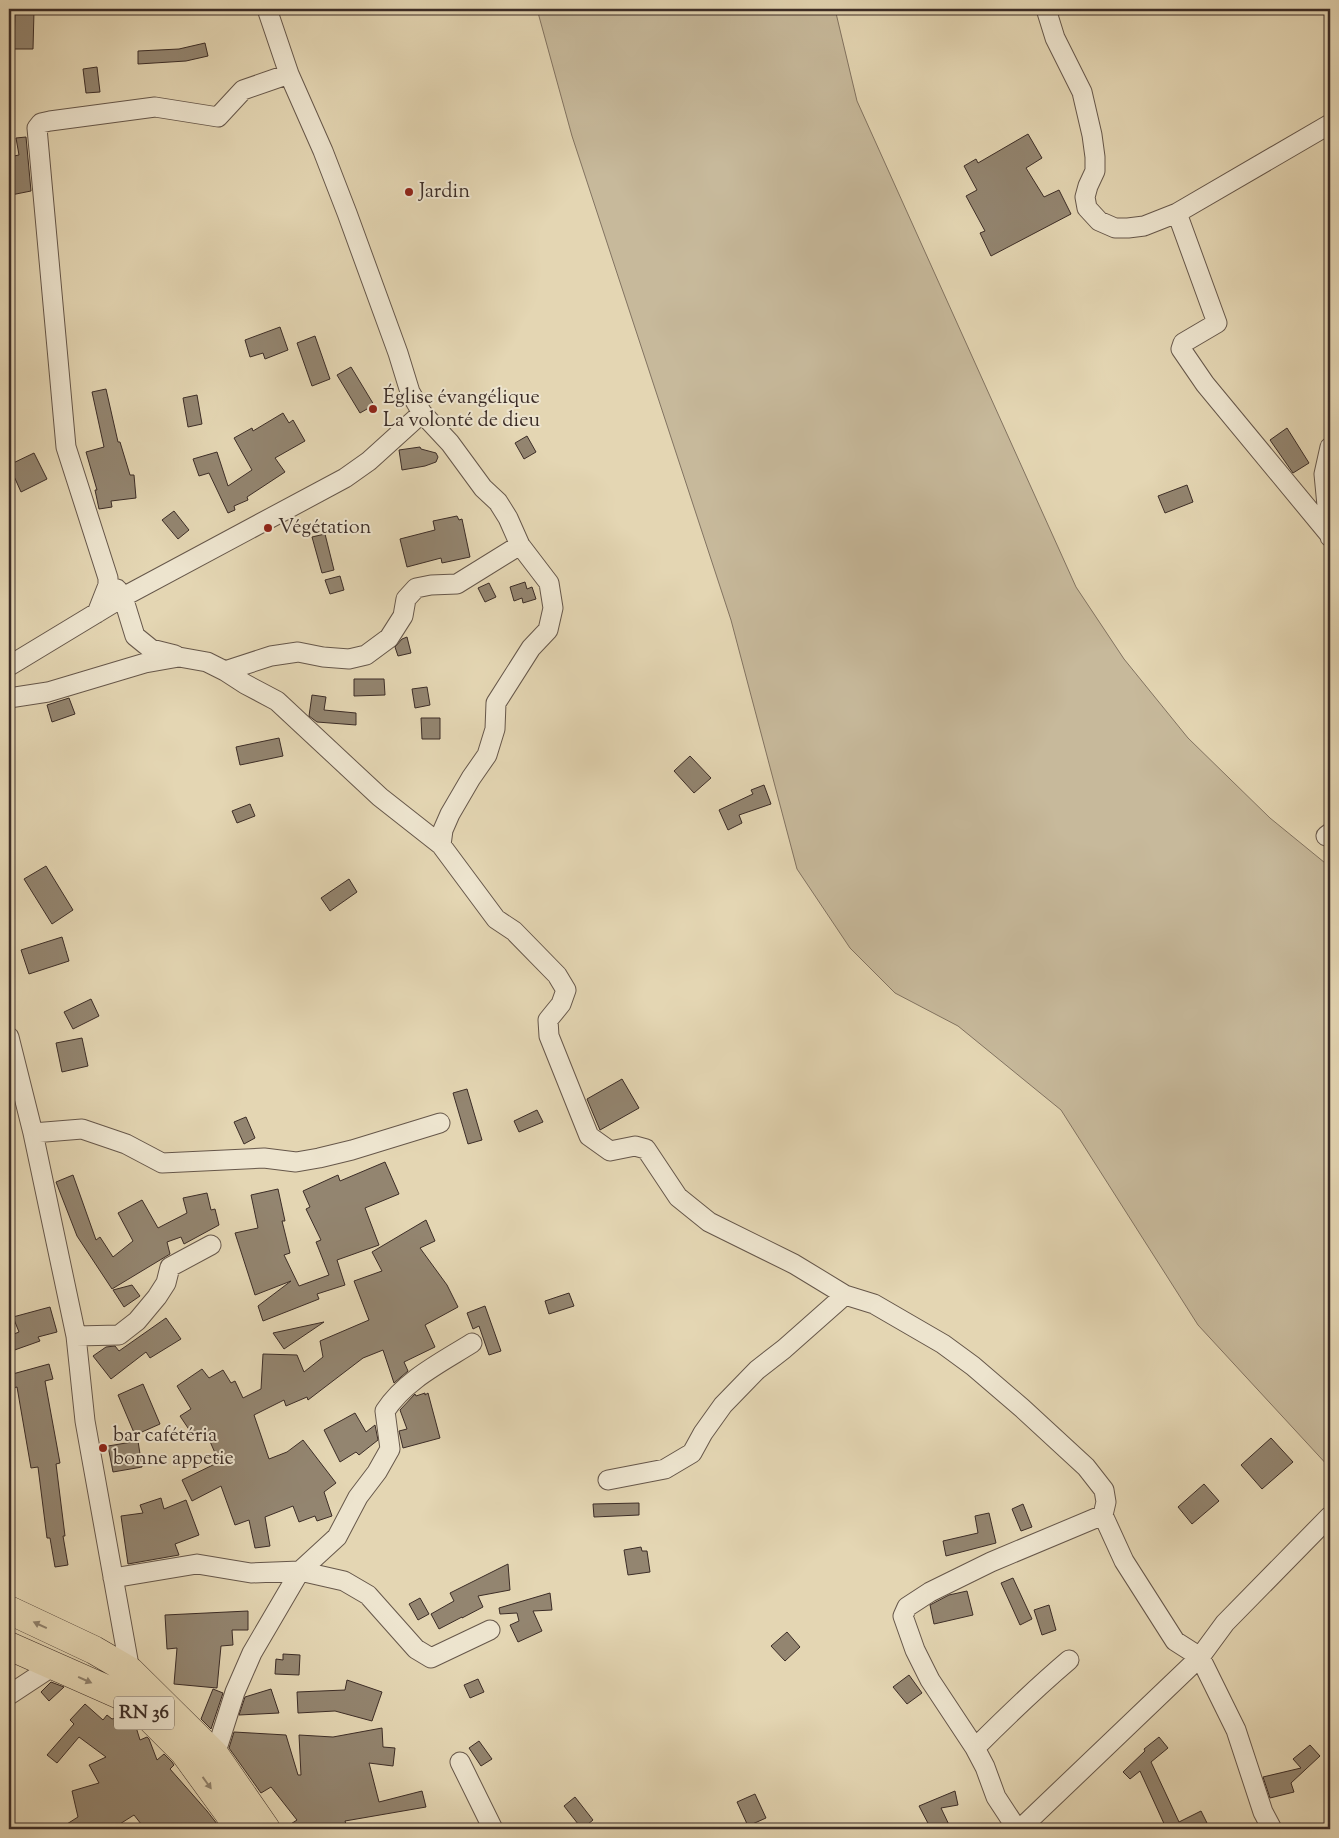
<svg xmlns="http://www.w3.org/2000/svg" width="1339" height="1838" viewBox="0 0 1339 1838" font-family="'Sorts Mill Goudy',serif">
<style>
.green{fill:#c7b99b;stroke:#827361}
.building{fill:#938570;stroke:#3c2d27}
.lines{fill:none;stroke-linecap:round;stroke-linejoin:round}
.street-casing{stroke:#66574a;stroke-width:21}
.primary-casing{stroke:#3c2d27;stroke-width:29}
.street{stroke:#ede4ce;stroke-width:19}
.primary{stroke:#e4d6b3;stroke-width:28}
.oneway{fill:#90826d}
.poi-dot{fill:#8f2418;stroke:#ede4ce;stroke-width:2}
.labels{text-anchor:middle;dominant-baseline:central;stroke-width:4;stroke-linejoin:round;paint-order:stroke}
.shield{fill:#ede4ce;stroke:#716459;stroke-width:1}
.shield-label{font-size:19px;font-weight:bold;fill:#3c2d27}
.poi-label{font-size:20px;fill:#3c2d27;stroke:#ede4ce;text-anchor:start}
</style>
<rect width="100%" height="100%" fill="#e4d6b3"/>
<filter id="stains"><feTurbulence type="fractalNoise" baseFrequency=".004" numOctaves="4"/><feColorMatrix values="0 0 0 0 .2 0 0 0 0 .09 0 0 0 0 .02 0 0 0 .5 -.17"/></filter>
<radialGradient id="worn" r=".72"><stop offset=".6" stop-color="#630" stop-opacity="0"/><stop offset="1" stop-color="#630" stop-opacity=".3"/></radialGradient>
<path class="green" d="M537,9h298l22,92 219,486 48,72 64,79 82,80 60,49v601l-132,-143 -137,-215 -103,-84 -63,-33 -45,-45 -53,-79 -66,-249 -159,-484z"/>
<path class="building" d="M15,11h19l-1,38h-19z
M205,43l3,13 -22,5 -48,3v-13l41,-2z
M97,67l3,25 -14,1 -3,-24z
M1028,134l14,24 -16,10 18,29 15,-7 12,24 -80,42 -11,-23 5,-2 -19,-35 11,-6 -13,-24 12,-7 2,4z
M26,137l5,54 -20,4 -2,-9v-29l10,-2 -3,-17z
M280,327l8,23 -23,9 -2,-6 -13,4 -5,-17z
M315,336l15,43 -18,7 -15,-43z
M351,367l23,38 -14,8 -23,-38z
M106,389l12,53h2l10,33h4l2,23 -25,3 1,6 -13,2 -4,-19h2l-11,-38 18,-5 -12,-55z
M197,395l5,29 -14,3 -5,-29z
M283,413l6,10 4,-3 12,21 -30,17 10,14 -38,25 1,3 -14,6 1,4 -7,3 -19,-40 -10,3 -6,-17 24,-7 11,34 24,-16 -18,-32 18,-10 1,3z
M1287,428l22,35 -16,10 -23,-33z
M527,436l9,16 -12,7 -9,-16z
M420,447l1,2 15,4 2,4 -2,5 -11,4 -23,4 -3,-20z
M34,453l13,26 -26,13 -12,-27z
M1187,485l6,17 -28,11 -7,-17z
M174,511l15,19 -11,9 -16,-19z
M457,516l2,4 3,-1 8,38 -28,6 -1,-5 -34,9 -7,-28 35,-9 -2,-9z
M325,534l9,36 -12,3 -10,-36z
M340,576l4,14 -14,4 -5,-14z
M525,582l2,7 5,-2 4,12 -13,4 -1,-5 -8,3 -4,-14z
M489,583l7,14 -11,5 -7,-14z
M407,637l4,16 -13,3 -3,-9 7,-8z
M354,679h30l1,16 -31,1z
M427,687l3,18 -15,3 -3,-19z
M312,695l14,2 -2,13 32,3v12l-39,-3 -8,-6z
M69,698l6,16 -23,8 -5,-17z
M421,718h19v21h-18z
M279,738l4,18 -43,9 -4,-18z
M690,756l21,22 -17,15 -20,-22z
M764,785l7,19 -32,11 3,8 -14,7 -9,-20 34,-16 -2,-4z
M250,804l5,12 -18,7 -5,-12z
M46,866l27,44 -21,14 -28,-45z
M349,879l8,13 -27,19 -9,-13z
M62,937l7,24 -40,13 -8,-24z
M91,999l8,17 -26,13 -9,-17z
M82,1038l6,28 -26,6 -6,-29z
M622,1079l17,29 -39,22 -13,-31z
M467,1089l15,51 -14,4 -15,-51z
M537,1110l6,12 -24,10 -5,-11z
M246,1117l9,21 -11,6 -10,-22z
M385,1162l14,32 -34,14 14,37 -42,15 8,25 -28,9 2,5 -56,22 -5,-15 33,-25 -36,14 -20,-62 23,-5 -7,-33 27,-6 7,32h-3l8,32 -6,2 15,31 30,-11 -13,-33 5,-2 -15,-31 4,-2 -7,-16 35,-16 2,6z
M73,1175l23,65 4,-3 13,20 20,-16 -15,-28 24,-13 16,28 29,-15 -4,-15 24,-5 4,17 4,-1 4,16 -35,19 -3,-7 -14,5 3,12 -58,35 -35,-53 -21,-54z
M426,1220l9,21 -15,7 27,37 11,22 -33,18 10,22 -31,15 4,9 -14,12 -11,-33 -20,8 -55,42 -1,-3 -21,9 -2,-6 -30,15 15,44 18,-7 16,-12 33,43 -12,9 8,24 -15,5 -2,-5 -16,6 -6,-16 -28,11 5,29 -15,2 -6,-28 -14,5 -14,-39 -29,15 -10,-21 37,-18 -14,-32 -11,7 -14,-21 11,-7 -14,-23 25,-17 7,9 14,-8 8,13 4,-2 8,17 18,-9 2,-35 34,1 7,17 19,-15 -3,-16 49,-21 -15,-39 28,-10 -10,-19z
M132,1285l8,11 -16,11 -11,-17z
M569,1293l5,13 -25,8 -4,-13z
M485,1306l16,45 -12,4 -10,-29 -6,3 -6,-16z
M50,1307l7,25 -19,5 2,4 -31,11v-16l10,-4 -6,-15z
M166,1318l15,21 -31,19 -4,-6 -35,27 -18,-23 13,-9 9,-1 4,5z
M324,1322l-40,27 -11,-16z
M49,1364l4,15 -8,2 15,82 -4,1 9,72h-2l5,29 -13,2 -5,-29h-3l-9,-71 -7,1 -14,-81 -8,2v-14z
M143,1384l17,40 -25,11 -17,-40z
M425,1393v2l3,-2 12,45 -37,10 -4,-17 8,-2 -7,-19 15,-16 1,2z
M355,1413l11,19 9,-7 3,15 -19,15 -3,-3 -16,10 -16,-32z
M1271,1438l22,24 -31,27 -21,-24z
M138,1441l4,26 -29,5 -5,-26z
M1204,1484l15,17 -27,23 -14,-17z
M161,1498l3,11 22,-9 13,35 -24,9 4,11 -51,9 -7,-48 22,-3 -3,-8z
M639,1503v12l-45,2 -1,-13z
M1023,1504l9,23 -11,4 -9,-22z
M989,1513l7,30 -50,13 -3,-15 35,-8 -3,-17z
M641,1547l1,4h5l3,21 -22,3 -4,-25z
M508,1564l2,26 -32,6 5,11 -21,11v-1l-23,12 -8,-15 23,-13 -4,-8z
M1013,1578l19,41 -12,6 -19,-42z
M967,1591l6,24 -39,9 -4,-19 19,-10z
M550,1593l2,17 -19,1 9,20 -24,11 -8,-17 9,-4 -2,-8 -17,1 -1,-6z
M420,1598l9,16 -11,6 -9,-16z
M1049,1605l7,25 -14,5 -8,-25z
M248,1611v19h-16l1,15 -12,1 -4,42 -43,-4 3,-36 -10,1 -2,-34z
M787,1632l13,15 -15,14 -14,-15z
M283,1654l17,1 -1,20 -24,-1 1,-15 7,1z
M909,1675l13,18 -15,11 -14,-17z
M478,1679l6,13 -14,6 -6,-13z
M347,1680l35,12 -10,29 -37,-10 -37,2 -1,-21 48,-2z
M51,1682l13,5 -15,14 -8,-9z
M213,1689l10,4 -12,36 -10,-10z
M271,1689l8,24 -40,2 6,-18z
M85,1704l18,16 4,-5 5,4 10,-3 14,11 4,13 7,-3 2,2 8,21 7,-6 8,8 2,3 -4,4 37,42 14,18h-76l-11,-14 -22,14h-53l19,-12 -6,-26 27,-8 -10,-18 17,-8 -27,-20 -22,26 -10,-8 27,-31 -4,-4z
M382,1728l1,19 12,1 -2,18 -24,-3 10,39 43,-11 4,16 -81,14 1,3 -14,5h-49l14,-9 -26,-33 -10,6 -32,-45 5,-16 52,3 12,40h3l-2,-40 34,2z
M1159,1737l9,11 -17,14 28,60 22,-11 6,12 -12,6h-31l2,-1 -26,-57 -10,8 -7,-7 22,-21 -1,-2z
M479,1741l13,18 -11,7 -12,-18z
M1310,1745l10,11 -29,27 3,9 -24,6 -7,-21 38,-9 -8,-9z
M955,1791l3,14 -17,3 10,21h-20l-12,-23z
M755,1794l11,24 -18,8 -11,-24z
M575,1797l18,23 -11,9 -18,-23z"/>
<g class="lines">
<defs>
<path id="street" d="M1046,9l9,29 27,54 10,43 3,22v14l-7,15 -3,11 2,11 12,13 16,7h13l16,-2 33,-13 153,-89
M1177,213l40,110 -34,20 -2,6 24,35 124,150
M422,413l28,30 33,45 15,14 10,16 12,27 29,38 4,25 -5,22 -17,18 -35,55 -1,26 -8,26 -16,23 -21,36 -7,16 -2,15
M1330,447l-6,27 6,63
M117,589l6,8 12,39 16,13 24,6
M97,613l11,-28v-7l-42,-131 -29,-319 4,-5 9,-2 105,-14 63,10 25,-27 46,-16
M9,666l114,-69 222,-119 24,-17 53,-48 -12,-21 -12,-39 -51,-140 -24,-62 -34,-77 -22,-65
M225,671l46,-15 27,-4 25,5 26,2 17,-4 23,-17 14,-22 3,-17 10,-11 15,-3 26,-1 63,-39
M9,698l39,-6 97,-29 34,-6 28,5 18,9 20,13 32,17 103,96 61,48 55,74 18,12 43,44 9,15 -5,14 -13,16 1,16 40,100 21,15 25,-5 11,3 32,48 31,25 85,42 51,31 29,9 69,40 30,22 49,42 64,59 18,23 2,12 -3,13 21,46 51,80 25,16 36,73 27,82 9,17
M1326,836l4,-3
M9,1037l24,96 43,203 9,85 45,250
M33,1133l49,-4 44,15 36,19 102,-5 32,4 23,-4 33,-8 88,-27
M76,1336l43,-1 18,-14 20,-24 9,-14 4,-16 41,-22
M608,1480l57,-11 27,-16 11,-20 20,-28 34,-35 27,-21 61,-54
M113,1578l84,-14 54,9 49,-2 44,10 24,14 48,54 15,9 59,-28
M9,1695l44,-29
M975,1748c30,-30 61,-60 94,-88
M215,1755l20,-63 17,-39 48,-82 37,-34 21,-40 19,-25 13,-23 -5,-38c20,-31 57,-49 87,-68
M460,1762l33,67
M1017,1829l-21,-32 -11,-30 -10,-19 -45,-68 -15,-30 -12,-34 4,-9 23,-15 61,-30 112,-47
M1020,1829l180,-172 25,-34 105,-107"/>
<path id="primary" d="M9,1610l85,40 36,21 85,84 51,74
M9,1646l113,50 25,19 37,37 56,77"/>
</defs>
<use href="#street" class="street-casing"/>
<use href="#primary" class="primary-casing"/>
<use href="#street" class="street"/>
<use href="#primary" class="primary"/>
</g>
<defs><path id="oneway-solid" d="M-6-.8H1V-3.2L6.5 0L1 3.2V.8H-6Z" transform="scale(1.25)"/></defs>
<g class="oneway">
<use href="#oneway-solid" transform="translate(40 1625) rotate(-155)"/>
<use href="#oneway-solid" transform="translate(85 1680) rotate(24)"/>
<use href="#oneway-solid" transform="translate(207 1783) rotate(54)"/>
</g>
<g class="poi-dot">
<circle cx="409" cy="192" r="5"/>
<circle cx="373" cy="409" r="5"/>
<circle cx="268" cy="528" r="5"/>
<circle cx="103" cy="1448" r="5"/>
</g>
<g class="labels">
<rect class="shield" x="114" y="1696.5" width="60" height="33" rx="4"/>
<g class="shield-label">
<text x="144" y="1713">RN 36</text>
</g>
<g class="poi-label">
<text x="419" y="192">Jardin</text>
<text x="383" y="398">Église évangélique<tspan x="383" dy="23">La volonté de dieu</tspan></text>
<text x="278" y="528">Végétation</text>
<text x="113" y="1436">bar cafétéria<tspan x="113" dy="23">bonne appetie</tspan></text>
</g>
</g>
<rect width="1339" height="1838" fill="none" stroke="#e4d6b3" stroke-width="30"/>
<rect x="10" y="10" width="1319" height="1818" fill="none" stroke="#3c2d27" stroke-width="2.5"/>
<rect x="15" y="15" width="1309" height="1808" fill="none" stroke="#3c2d27"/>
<rect width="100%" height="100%" filter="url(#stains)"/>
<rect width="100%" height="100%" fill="url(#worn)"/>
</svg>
